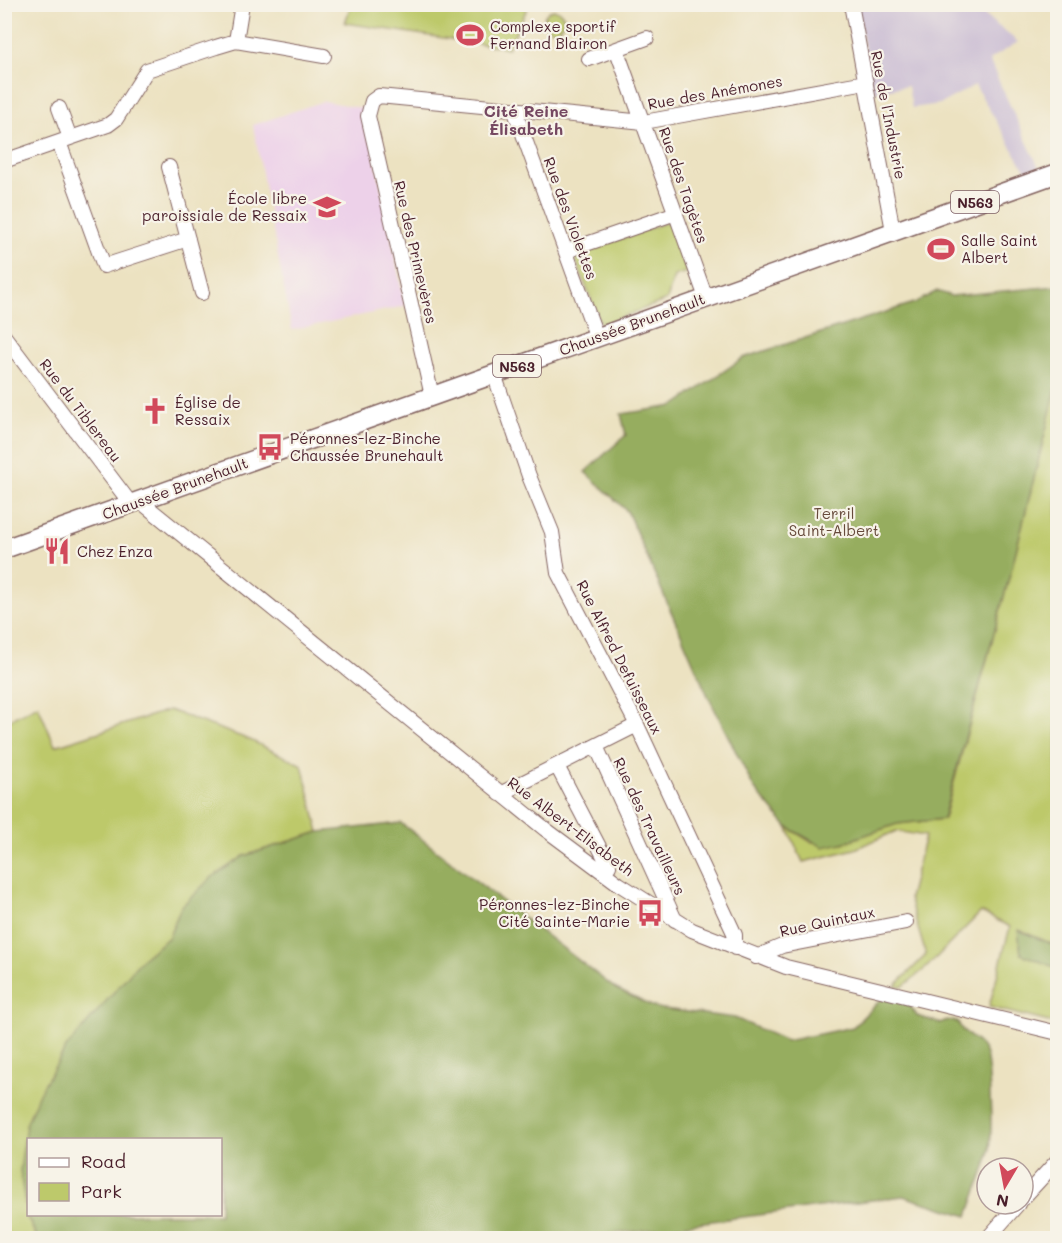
<svg xmlns="http://www.w3.org/2000/svg" width="1062" height="1243" viewBox="0 0 1062 1243" font-family="Mali,sans-serif">
<style>
.built{fill:#edd1e9}
.industrial{fill:#ccbfd4}
.green{fill:#bdc96b;stroke:#84744b;stroke-width:1.5}
.forest{fill:#96ad5f;stroke:#706645;stroke-width:1.5;fill-rule:evenodd}
.lines{fill:none;stroke-linecap:round;stroke-linejoin:round}
.minor-casing{stroke:#836360;stroke-width:16}
.major-casing{stroke:#836360;stroke-width:21}
.minor{stroke:#fff;stroke-width:14}
.major{stroke:#fff;stroke-width:18}
.labels{text-anchor:middle;dominant-baseline:central;stroke-width:4.5;stroke-linejoin:round;paint-order:stroke}
.shield{fill:#f7f3e8;stroke:#7e5f64;stroke-width:1.5}
.shield-label{font-size:14px;font-weight:bold;fill:#4a1f2b}
.poi-label{font-size:15px;fill:#4a1f2b;stroke:#f7f3e8;text-anchor:start}
.street-label{font-size:15px;fill:#4a1f2b;stroke:#f7f3e8}
.park-label{font-size:15px;fill:#674a3b;stroke:#f7f3e8}
.neighbourhood-label{font-size:16px;font-weight:bold;fill:#754861;stroke:#f7f3e8}
</style>
<rect width="100%" height="100%" fill="#f7f3e8"/>
<filter id="ink" filterUnits="userSpaceOnUse"><feTurbulence type="fractalNoise" baseFrequency=".0167" numOctaves="2"/><feDisplacementMap in="SourceGraphic" scale="12" xChannelSelector="R" yChannelSelector="G"/><feConvolveMatrix kernelMatrix="1 2 1 2 8 2 1 2 1" color-interpolation-filters="sRGB"/></filter>
<filter id="wash" filterUnits="userSpaceOnUse"><feTurbulence type="fractalNoise" baseFrequency=".008" numOctaves="4" result="noise"/><feDisplacementMap in="SourceGraphic" scale="24" xChannelSelector="R" yChannelSelector="G"/><feGaussianBlur stdDeviation="1.35" result="paint"/><feColorMatrix in="noise" values="0 0 0 0 0 0 0 0 0 0 0 0 0 0 0 0 0 1.4 0 .05"/><feComposite in="paint" operator="in"/></filter>
<g filter="url(#wash)">
<rect width="100%" height="100%" fill="#ece2c1"/>
<path class="built" d="M324,101l41,8 40,197 -113,24 -39,-205z"/>
<path class="industrial" d="M857,5h115l46,37 -29,18 53,114 -12,4 -55,-93 -35,19 -28,4 -4,-22 -36,6z"/>
<path class="green" d="M351,5v-1l178,1 -21,43 -163,-25z
M544 20a10 10 0 1 1 20 0a10 10 0 1 1-20 0Z
M670,221l17,51 -13,4 -7,24 -66,25 -27,-69z
M1057,385v561l-38,-16 2,24 36,14v56l-68,-17 21,-80 -29,-15 -55,56 -24,19 -7,-1 31,-31 -17,-57 16,-62 -29,-5 -41,18 -52,13 -16,-35 24,15 31,1 55,-19 47,-5 68,-252z
M38,705l17,41 114,-36 81,30 52,25 17,67 -75,24 -63,51 -12,30 -27,22 -116,166 1,92 10,21h-32v-516z"/>
<path class="forest" d="M1057,286v99l-45,182 -69,252 -46,5 -55,19 -19,4 -36,-20 -33,-39 -46,-92 -81,-185 -42,-39 41,-37 -5,-21 53,-8 69,-48 174,-56 20,-11 14,5z
M401,823l215,166 40,19 79,10 51,23 67,-14 30,-30 26,7 8,12 23,7 7,-3 11,2c4,14 21,16 27,30 5,13 8,88 4,102 -6,21 -14,41 -21,62l-65,-20 -305,40 1,2h-561l-11,-21 -7,-46 6,-46 13,-32 27,-45 76,-89 27,-22 12,-30 30,-29 33,-22 75,-24zM28,1140h192v74h-192z
M1018,930l39,16v22l-36,-14z"/>
</g>
<g filter="url(#ink)">
<g class="lines">
<defs>
<path id="minor" d="M851,4l42,227
M236,41l6,-37
M617,51l89,247
M589,59l58,-21
M59,108l11,30
M514,109l83,229
M59,142l45,124 84,-27
M4,161l104,-36 8,-6 31,-49 69,-23 20,-6 88,15
M169,167l33,126
M566,251l110,-38
M4,336l127,168
M494,374l35,102 23,56 6,41 79,152 98,210v13
M432,396l-64,-280 4,-15 7,-5 265,26 222,-40
M140,501l405,328 74,55 73,46 94,37 272,66
M596,746l79,174
M557,766l52,100 -5,7
M500,794l137,-69
M756,957l26,-11 124,-24
M1023,1198l35,-38
M988,1238l30,-34"/>
<path id="major" d="M4,549l1054,-376"/>
</defs>
<use href="#minor" class="minor-casing"/>
<use href="#major" class="major-casing"/>
<use href="#minor" class="minor"/>
<use href="#major" class="major"/>
</g>
</g>
<defs>
<symbol id="stadium-bare" viewBox="-9 -9 18 18"><path d="M0-5a6.5 5 0 1 0 0 10a6.5 5 0 1 0 0-10ZM-3.5-1.8h7v3.6h-7Z" fill="#d1495b" stroke="#f7f3e8" stroke-width="2.5" paint-order="stroke"/></symbol>
<symbol id="school-bare" viewBox="-9 -9 18 18"><path d="M0-5L7-2L0 1L-7-2ZM-4 1L0 2.5L4 1V4Q0 6-4 4Z" fill="#d1495b" stroke="#f7f3e8" stroke-width="2.5" paint-order="stroke"/></symbol>
<symbol id="church-bare" viewBox="-9 -9 18 18"><path d="M-1.2-6h2.4v3.5h3.3v2.4h-3.3V6h-2.4V-.1h-3.3v-2.4h3.3Z" fill="#d1495b" stroke="#f7f3e8" stroke-width="2.5" paint-order="stroke"/></symbol>
<symbol id="bus-bare" viewBox="-9 -9 18 18"><path d="M-5-6H5V4H4V6H2V4H-2V6H-4V4H-5ZM-3.5-4V0h7V-4ZM-3.5 1.2v1.5H-2V1.2ZM2 1.2v1.5H3.5V1.2Z" fill="#d1495b" stroke="#f7f3e8" stroke-width="2.5" paint-order="stroke"/></symbol>
<symbol id="restaurant-bare" viewBox="-9 -9 18 18"><path d="M-5-6h1v4h1v-4h1v4h1v-4h1v5L-1.5 .5V6h-2V.5L-5-1ZM5-6V6H3V1.5H1.5Q1.5-4 5-6Z" fill="#d1495b" stroke="#f7f3e8" stroke-width="2.5" paint-order="stroke"/></symbol>
</defs>
<g fill-rule="evenodd">
<use href="#stadium-bare" x="451" y="16" width="38" height="38"/>
<use href="#school-bare" x="308" y="188" width="38" height="38"/>
<use href="#stadium-bare" x="922" y="230" width="38" height="38"/>
<use href="#church-bare" x="136" y="392" width="38" height="38"/>
<use href="#bus-bare" x="251" y="428" width="38" height="38"/>
<use href="#restaurant-bare" x="38" y="532" width="38" height="38"/>
<use href="#bus-bare" x="631" y="894" width="38" height="38"/>
</g>
<g class="labels">
<g class="shield">
<rect x="951" y="191" width="48" height="22" rx="4.5"/>
<rect x="493" y="355" width="48" height="22" rx="4.5"/>
</g>
<g class="shield-label">
<text x="975" y="202">N563</text>
<text x="517" y="366">N563</text>
</g>
<g class="poi-label">
<text x="490" y="26">Complexe sportif<tspan x="490" dy="17">Fernand Blairon</tspan></text>
<text x="307" y="198" text-anchor="end">École libre<tspan x="307" dy="17">paroissiale de Ressaix</tspan></text>
<text x="961" y="240">Salle Saint<tspan x="961" dy="17">Albert</tspan></text>
<text x="175" y="402">Église de<tspan x="175" dy="17">Ressaix</tspan></text>
<text x="290" y="438">Péronnes-lez-Binche<tspan x="290" dy="17">Chaussée Brunehault</tspan></text>
<text x="77" y="551">Chez Enza</text>
<text x="630" y="904" text-anchor="end">Péronnes-lez-Binche<tspan x="630" dy="17">Cité Sainte-Marie</tspan></text>
</g>
<g class="street-label">
<text transform="translate(715 92) rotate(-10)">Rue des Anémones</text>
<text transform="translate(889 115) rotate(79)">Rue de l'Industrie</text>
<text transform="translate(684 185) rotate(71)">Rue des Tagètes</text>
<text transform="translate(571 218) rotate(70)">Rue des Violettes</text>
<text transform="translate(416 252) rotate(77)">Rue des Primevères</text>
<text transform="translate(632 324) rotate(-20)">Chaussée Brunehault</text>
<text transform="translate(81 410) rotate(53)">Rue du Tiblereau</text>
<text transform="translate(175 488) rotate(-20)">Chaussée Brunehault</text>
<text transform="translate(620 657) rotate(63)">Rue Alfred Defuisseaux</text>
<text transform="translate(571 826) rotate(37)">Rue Albert-Elisabeth</text>
<text transform="translate(650 826) rotate(65)">Rue des Travailleurs</text>
<text transform="translate(827 921) rotate(-12)">Rue Quintaux</text>
</g>
<g class="park-label">
<text x="834" y="513">Terril<tspan x="834" dy="17">Saint-Albert</tspan></text>
</g>
<g class="neighbourhood-label">
<text x="526" y="110">Cité Reine<tspan x="526" dy="18">Élisabeth</tspan></text>
</g>
</g>
<rect width="1062" height="1243" fill="none" stroke="#f7f3e8" stroke-width="24"/>
<rect x="27" y="1138" width="195" height="78" fill="#f7f3e8" stroke="#b29e9c" stroke-width="1.5"/>
<rect x="39" y="1158" width="30" height="9" fill="#ffffff" stroke="#b29e9c" stroke-width="1.5"/>
<text x="81" y="1168" font-size="18" fill="#4a1f2b">Road</text>
<rect x="39" y="1183" width="30" height="18" fill="#bdc96b" stroke="#b29e9c" stroke-width="1.5"/>
<text x="81" y="1198" font-size="18" fill="#4a1f2b">Park</text>
<g transform="translate(1005 1186) rotate(190)"><circle r="28" fill="#f7f3e8" stroke="#b29e9c" stroke-width="1.5"/>
<path d="M0-4.5L10 22L0 15L-10 22Z" fill="#d1495b"/>
<text y="-9" font-size="16" font-weight="bold" text-anchor="middle" fill="#4a1f2b">N</text>
</g>
</svg>
